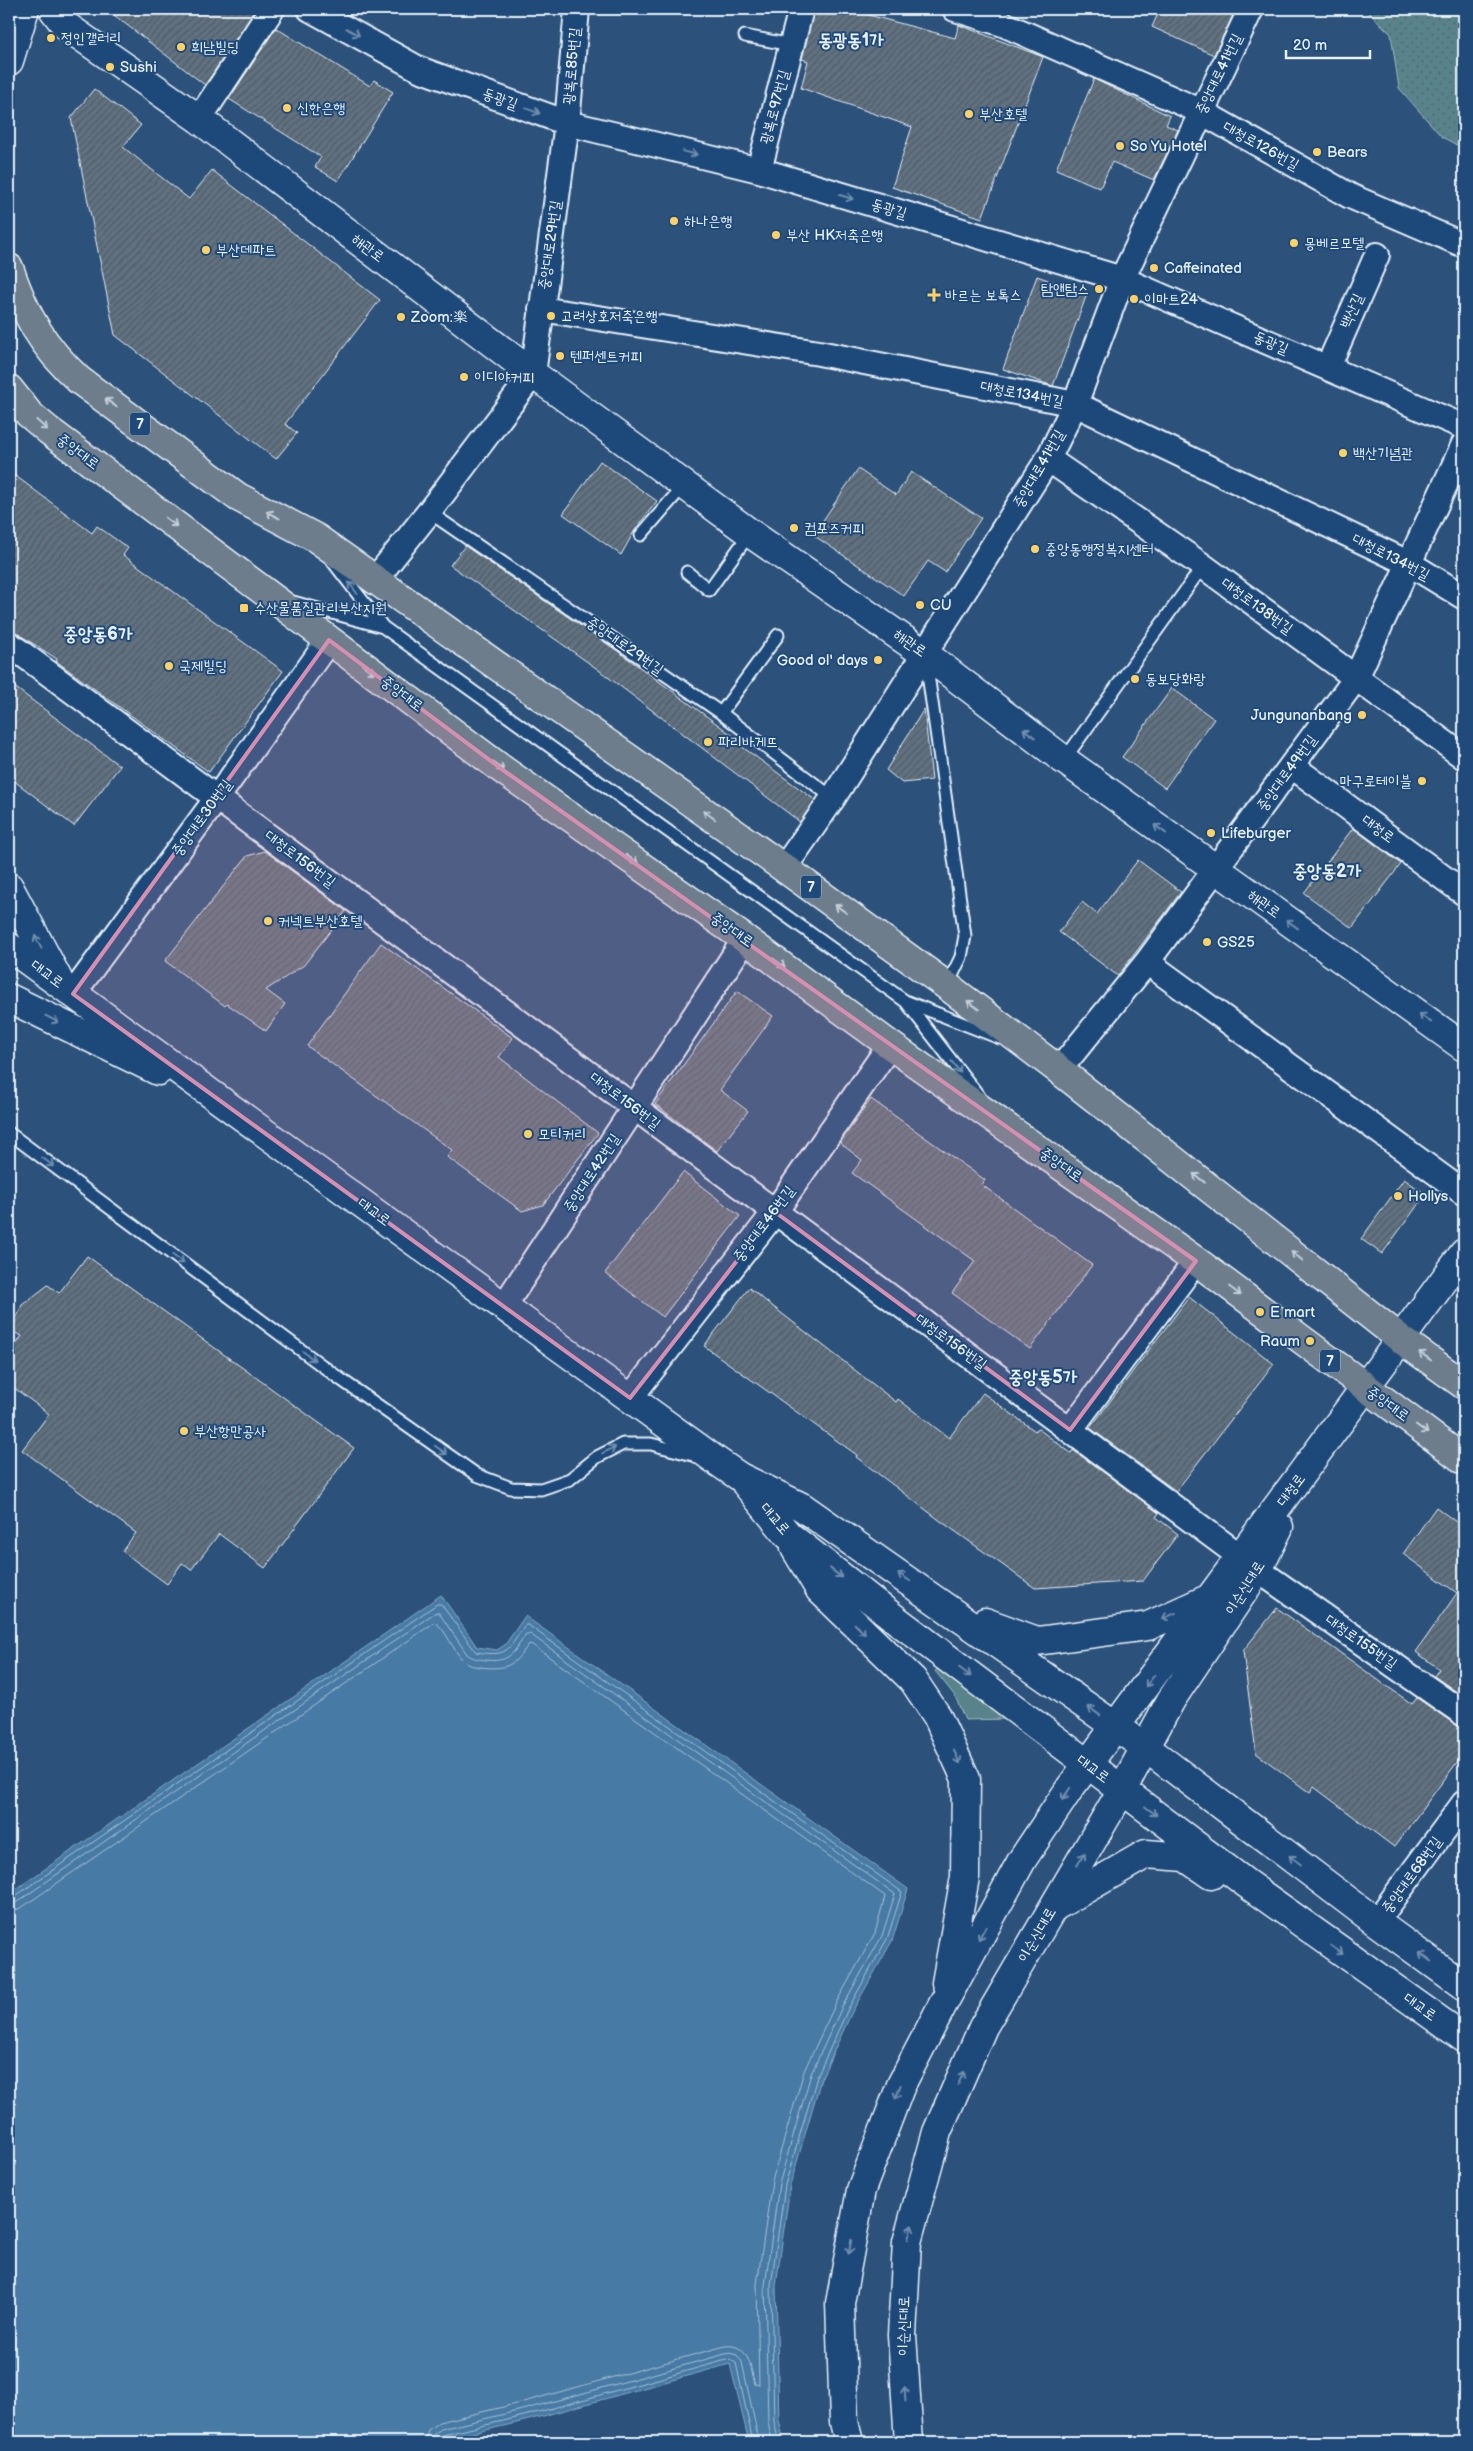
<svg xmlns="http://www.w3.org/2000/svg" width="1473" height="2451" viewBox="0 0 1473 2451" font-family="'Balsamiq Sans','LXGW WenKai TC','Poor Story',sans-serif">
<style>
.grass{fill:#59838a;stroke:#a0bac1}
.park{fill:url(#park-dots);stroke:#a0bac1}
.water{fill:#467aa4;stroke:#87aac6}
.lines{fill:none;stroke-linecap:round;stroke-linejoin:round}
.shore{stroke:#a7c1d6;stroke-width:1}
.building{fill:url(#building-hatch);stroke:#e8f1f8}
.lane-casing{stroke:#e8f1f8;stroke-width:15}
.street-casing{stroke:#e8f1f8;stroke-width:28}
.secondary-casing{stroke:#e8f1f8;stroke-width:31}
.primary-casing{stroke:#e8f1f8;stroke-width:31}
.lane{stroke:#1f4a7a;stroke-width:11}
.street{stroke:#1f4a7a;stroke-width:24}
.secondary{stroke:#1f4a7a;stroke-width:28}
.primary{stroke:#6d7d8c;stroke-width:28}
.oneway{stroke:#6f8dac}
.oneway2{stroke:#c3ced8}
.marked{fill:#d78fb1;fill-opacity:0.2;stroke:#d78fb1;stroke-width:4;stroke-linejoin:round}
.poi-dot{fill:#ffd166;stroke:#1f4a7a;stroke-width:2}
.labels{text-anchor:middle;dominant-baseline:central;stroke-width:4;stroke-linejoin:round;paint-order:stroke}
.shield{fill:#1f4a7a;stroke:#acbfd2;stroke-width:1}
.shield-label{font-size:14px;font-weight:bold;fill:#e8f1f8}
.poi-label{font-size:15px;fill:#e8f1f8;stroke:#1f4a7a;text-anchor:start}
.street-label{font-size:15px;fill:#e8f1f8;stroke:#1f4a7a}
.quarter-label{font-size:18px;font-weight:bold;fill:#e8f1f8;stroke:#1f4a7a}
</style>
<defs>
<pattern id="park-dots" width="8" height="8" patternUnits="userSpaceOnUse" patternTransform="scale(1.25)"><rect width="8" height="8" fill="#59838a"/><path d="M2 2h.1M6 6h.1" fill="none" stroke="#516b70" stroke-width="1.8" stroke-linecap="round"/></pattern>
<pattern id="building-hatch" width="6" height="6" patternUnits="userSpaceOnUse" patternTransform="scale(1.25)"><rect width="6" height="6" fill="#607180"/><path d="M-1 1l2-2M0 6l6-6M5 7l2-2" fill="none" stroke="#535c65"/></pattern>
</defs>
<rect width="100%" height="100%" fill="#2c527b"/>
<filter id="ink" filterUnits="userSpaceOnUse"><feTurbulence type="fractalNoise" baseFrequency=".02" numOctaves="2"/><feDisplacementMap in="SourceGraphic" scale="10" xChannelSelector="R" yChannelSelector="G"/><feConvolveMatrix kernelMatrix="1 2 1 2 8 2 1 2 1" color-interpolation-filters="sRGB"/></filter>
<g filter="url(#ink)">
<path class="grass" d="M943,1665l64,54 -42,1 -10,-24 -20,-25z"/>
<path class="park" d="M1365,9h99v140l-22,-12 -43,-49 -8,-54z"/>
<path class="water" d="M441,1595l36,52 20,3 8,-5 20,-29 383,273 -16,52 -40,71 -31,67 -31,107 -14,99 3,136 5,21h-35l-19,-78 -205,57 -91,21h-425v-548z"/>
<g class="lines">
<path class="shore" d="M9,1898l5,-1 423,-293h4l35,48c33,5 31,-1 49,-27h3l374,267 -15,47 -39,70 -31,68 -32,108 -14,100 3,137 5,20
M9,1904l8,-2 419,-290 3,1 28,41c6,5 12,5 19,6 24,3 28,-8 40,-26h4l365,260 -13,42 -40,71 -31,67 -32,110 -14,101 3,137 4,20
M9,1912l12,-4 414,-286c12,9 17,27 28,38 4,5 10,6 17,7 26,3 34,-1 48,-22l3,-1 354,252 -10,37 -39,70 -32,68 -32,110 -15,103 2,101 -4,-1c-5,-17 -6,-41 -30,-38l-205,57 -81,19 -11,8 -3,12
M432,2442l2,-8 7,-5 81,-19 207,-57 8,2 5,7 17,80
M439,2442l4,-7 81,-19 206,-57 6,4 17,79"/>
</g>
<path class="building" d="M106,9h150l-51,76z
M814,9h32l109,29 4,-13 84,32 -61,161 -90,-31 20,-60 -111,-39 7,-27 -6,-2z
M1160,9h76l-22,46 -62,-28z
M276,28l94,58 4,-6 19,12 -55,89 -23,-14 6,-10 -92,-58z
M1094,79l76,37 -4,9 12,5 -24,50 -42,-18 -12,26 -44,-19z
M94,89l47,36 -18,22 66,52 23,-29 168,130 -95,124 12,9 -21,26 -161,-124 -44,-217z
M1037,276l50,18 -34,92 -50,-17z
M600,461l57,40 -22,29 -14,25 -58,-41z
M858,469l38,26 15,-23 70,46 -36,54 -17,-11 -24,35 -91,-61z
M9,471l83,62 5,-7 31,22 -5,7 160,116 -74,101 -153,-111 1,-2 -48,-31z
M465,546l154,106 124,91 -2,3 74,54 -15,22 -204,-154 -146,-103z
M9,683l111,83 -46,60 -65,-49z
M1172,688l42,31 -49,69 -43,-31z
M924,709l8,71 -30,3 -16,-13z
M1353,828l48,36 -49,64 -48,-35z
M265,851l81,60 -42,54 -38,25 19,14 -19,27 -39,-27 -2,2 -60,-45 82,-105z
M1138,860l43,32 -63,84 -59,-44 23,-30 15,12z
M381,943l132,95 -14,19 99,76 -55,72 -21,6 -75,-54 5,-7 -145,-104z
M737,991l36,25 -53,74 28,21 -31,40 -62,-47z
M871,1099l114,81 -3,5 110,80 -62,84 -78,-56 23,-32 -123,-88 10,-13 -22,-17z
M683,1172l57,44 -77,101 -58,-44z
M1404,1179l22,15 -44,60 -21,-15z
M87,1256l267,192 -89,120 -46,-34 -28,36 -9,-7 -15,21 -45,-33 14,-18 -114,-83 27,-36 -40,-30v-30l13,-18 -11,-5 11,-26 26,-20 11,8z
M749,1288l147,114 2,-3 51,39 34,-45 52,38 2,-3 34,25 2,-3 86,63 -3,4 22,17 -35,47 -108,7 -93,-66 -86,-65 1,-2 -153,-109z
M1189,1297l85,67 -98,127 -86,-63z
M1436,1507l28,21v169l-30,-21 5,-7 -23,-17 41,-59 -54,-39z
M1277,1608l135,96 5,-6 39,27 8,3v25l-70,94 -80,-60 -4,6 -54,-40 -13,-102z"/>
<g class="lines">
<defs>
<path id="lane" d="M745,36l46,9
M429,512l292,201 112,85
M641,535l44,-51
M333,562l50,65 522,374 95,37
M687,572l22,18 41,-57
M293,602l90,25
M926,660l39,276 -4,21 -14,29
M721,713l57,-78
M1064,760l139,-194
M906,1002l73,94
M9,1133l327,243 141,99 34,13 30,1 29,-10 27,-22 26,-13h28l42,11"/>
<path id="street" d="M310,9l109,60 148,54 192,47 363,109 342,148
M955,9l48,15 197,87 150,85 114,49
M199,119l73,-110
M759,170l42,-161
M541,309l278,44 256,51 335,160 54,33
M1328,367l49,-112
M1048,459l155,107 261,191
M374,581l55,-69 104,-138 34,-251 10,-114
M9,644l1232,913
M1292,766l172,127
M784,868l49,-70 215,-339 27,-55 47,-125 129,-270
M1147,962l317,231
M73,994l144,-196 112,-158
M1059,1070l88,-108 209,-284 108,-234
M504,1306l241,-367
M630,1398l145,-186 115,-167
M1070,1430l126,-169
M1258,1570l206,144
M1376,1922l88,-119"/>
<path id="secondary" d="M53,9l13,17 133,93 334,255 217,159 175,121 139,106 400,287
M9,61l16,-52
M9,887l49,92
M9,947l709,515 22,15 62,30 343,240 231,175 88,64
M9,998l149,73
M746,1484l42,51 110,86 349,263 217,154
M795,1548l25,42 93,90 24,36 29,63 -1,98 -19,106
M985,1622l52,19 111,-15 64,-29
M1054,1907l92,-53 39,3 26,18
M849,2442l-5,-20 -4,-119 21,-113 40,-105 42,-81 79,-144 48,-72 394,-535
M909,2442l-7,-107 5,-93 30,-110 46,-105 139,-237 49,-90 87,-130 21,-43"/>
<path id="primary" d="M9,268c16,47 33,78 70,112l159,117 78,41 468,330 163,118 112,84 343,270 62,45
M9,389l20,25 19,16 455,340 242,169 145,106 306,216 268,199"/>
</defs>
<use href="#lane" class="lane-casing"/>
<use href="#street" class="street-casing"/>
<use href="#secondary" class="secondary-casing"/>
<use href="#primary" class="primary-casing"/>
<use href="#lane" class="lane"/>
<use href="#street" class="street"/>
<use href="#secondary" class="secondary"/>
<use href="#primary" class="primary"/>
</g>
<defs><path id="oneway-shaft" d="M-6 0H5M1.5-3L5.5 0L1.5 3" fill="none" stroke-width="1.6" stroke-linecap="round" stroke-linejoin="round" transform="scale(1.25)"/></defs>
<g class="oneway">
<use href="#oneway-shaft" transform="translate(353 32) rotate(29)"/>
<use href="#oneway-shaft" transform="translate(533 111) rotate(20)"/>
<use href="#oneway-shaft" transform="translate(690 153) rotate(14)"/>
<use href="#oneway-shaft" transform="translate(846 197) rotate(17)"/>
<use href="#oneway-shaft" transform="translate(353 588) rotate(-127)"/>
<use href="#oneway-shaft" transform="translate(1029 733) rotate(-143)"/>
<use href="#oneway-shaft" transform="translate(1160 829) rotate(-144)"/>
<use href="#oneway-shaft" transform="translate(1292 924) rotate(-144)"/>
<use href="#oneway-shaft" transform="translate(38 942) rotate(-118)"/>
<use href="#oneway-shaft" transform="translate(1425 1018) rotate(-144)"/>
<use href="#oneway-shaft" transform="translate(52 1019) rotate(26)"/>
<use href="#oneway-shaft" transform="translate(956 1067) rotate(52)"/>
<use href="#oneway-shaft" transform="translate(48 1162) rotate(37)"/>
<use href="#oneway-shaft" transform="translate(178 1259) rotate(37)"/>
<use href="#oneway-shaft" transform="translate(309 1356) rotate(37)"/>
<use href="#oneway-shaft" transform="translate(441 1450) rotate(35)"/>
<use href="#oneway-shaft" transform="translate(609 1450) rotate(-26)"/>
<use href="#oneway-shaft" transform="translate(836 1573) rotate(38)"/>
<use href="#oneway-shaft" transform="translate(904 1577) rotate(-145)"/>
<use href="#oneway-shaft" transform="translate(1169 1616) rotate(156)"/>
<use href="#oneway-shaft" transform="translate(860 1629) rotate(45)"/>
<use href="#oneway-shaft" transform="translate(965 1672) rotate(37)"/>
<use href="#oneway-shaft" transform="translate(1150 1681) rotate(127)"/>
<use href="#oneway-shaft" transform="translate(1094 1711) rotate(-144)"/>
<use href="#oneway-shaft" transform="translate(957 1757) rotate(65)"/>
<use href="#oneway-shaft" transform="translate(1066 1794) rotate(124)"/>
<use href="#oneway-shaft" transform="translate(1151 1811) rotate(37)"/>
<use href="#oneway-shaft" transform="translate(1081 1859) rotate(-59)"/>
<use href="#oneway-shaft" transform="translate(1295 1860) rotate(-143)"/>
<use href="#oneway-shaft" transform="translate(982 1933) rotate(119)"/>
<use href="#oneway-shaft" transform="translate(1337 1950) rotate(35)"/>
<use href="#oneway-shaft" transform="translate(1425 1957) rotate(-144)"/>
<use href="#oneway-shaft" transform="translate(961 2078) rotate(-67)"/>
<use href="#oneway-shaft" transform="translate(898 2092) rotate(111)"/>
<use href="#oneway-shaft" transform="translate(910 2232) rotate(-74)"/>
<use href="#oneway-shaft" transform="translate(850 2247) rotate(100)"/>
<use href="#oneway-shaft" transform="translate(905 2394) rotate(-93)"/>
</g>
<g class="oneway2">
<use href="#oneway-shaft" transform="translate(111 403) rotate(-144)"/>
<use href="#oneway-shaft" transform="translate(42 425) rotate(42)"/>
<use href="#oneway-shaft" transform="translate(273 515) rotate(-152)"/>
<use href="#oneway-shaft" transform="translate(171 522) rotate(37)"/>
<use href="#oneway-shaft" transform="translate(368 669) rotate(37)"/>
<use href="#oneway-shaft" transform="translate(498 766) rotate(36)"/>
<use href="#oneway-shaft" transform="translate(709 815) rotate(-145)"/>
<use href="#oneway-shaft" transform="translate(632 859) rotate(35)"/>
<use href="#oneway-shaft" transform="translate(841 909) rotate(-144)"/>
<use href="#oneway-shaft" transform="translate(779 963) rotate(36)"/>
<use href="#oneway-shaft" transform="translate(973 1005) rotate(-143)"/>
<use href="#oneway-shaft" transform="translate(1199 1178) rotate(-142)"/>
<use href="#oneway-shaft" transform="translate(1297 1256) rotate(-141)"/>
<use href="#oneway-shaft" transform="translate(1235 1291) rotate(37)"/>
<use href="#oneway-shaft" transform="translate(1425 1356) rotate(-144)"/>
<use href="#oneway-shaft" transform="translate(1422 1429) rotate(36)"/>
</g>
</g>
<path class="marked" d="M329,640l174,130 693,491 -126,169 -295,-218 -145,186 -557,-404z"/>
<g class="poi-dot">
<circle cx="51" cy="38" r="5"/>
<circle cx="181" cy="47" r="5"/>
<circle cx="110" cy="67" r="5"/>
<circle cx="287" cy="108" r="5"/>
<circle cx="969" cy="114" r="5"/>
<circle cx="1120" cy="146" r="5"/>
<circle cx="1317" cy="152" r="5"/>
<circle cx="674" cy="221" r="5"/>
<circle cx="776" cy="235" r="5"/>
<circle cx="1294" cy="243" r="5"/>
<circle cx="206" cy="250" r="5"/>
<circle cx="1154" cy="268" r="5"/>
<circle cx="1099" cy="289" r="5"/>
<path d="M931.5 287.5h5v5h5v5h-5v5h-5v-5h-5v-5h5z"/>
<circle cx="1134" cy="299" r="5"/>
<circle cx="551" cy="316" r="5"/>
<circle cx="401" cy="317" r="5"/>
<circle cx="560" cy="356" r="5"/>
<circle cx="464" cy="377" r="5"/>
<circle cx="1343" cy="453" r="5"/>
<circle cx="794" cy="528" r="5"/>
<circle cx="1035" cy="549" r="5"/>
<circle cx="920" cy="605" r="5"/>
<rect x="239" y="603" width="10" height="10" rx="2.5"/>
<circle cx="878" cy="660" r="5"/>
<circle cx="169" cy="666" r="5"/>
<circle cx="1135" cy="679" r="5"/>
<circle cx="1362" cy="715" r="5"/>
<circle cx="708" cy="742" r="5"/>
<circle cx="1422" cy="781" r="5"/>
<circle cx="1211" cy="833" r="5"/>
<circle cx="268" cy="921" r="5"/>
<circle cx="1207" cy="942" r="5"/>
<circle cx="528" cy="1134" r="5"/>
<circle cx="1398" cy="1196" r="5"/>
<circle cx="1260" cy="1312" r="5"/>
<circle cx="1310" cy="1341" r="5"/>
<circle cx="184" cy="1431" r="5"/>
</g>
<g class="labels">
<g class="shield">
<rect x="130" y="412.5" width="20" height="23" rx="4"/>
<rect x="801" y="875.5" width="20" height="23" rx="4"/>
<rect x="1320" y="1349.5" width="20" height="23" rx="4"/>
</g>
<g class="shield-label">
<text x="140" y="424">7</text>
<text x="811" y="887">7</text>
<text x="1330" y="1361">7</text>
</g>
<g class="poi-label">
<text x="61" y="38">정인갤러리</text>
<text x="191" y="47">희남빌딩</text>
<text x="120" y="67">Sushi</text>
<text x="297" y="108">신한은행</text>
<text x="979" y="114">부산호텔</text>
<text x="1130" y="146">So Yu Hotel</text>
<text x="1327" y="152">Bears</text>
<text x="684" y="221">하나은행</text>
<text x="786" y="235">부산 HK저축은행</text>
<text x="1304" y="243">몽베르모텔</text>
<text x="216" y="250">부산데파트</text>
<text x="1164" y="268">Caffeinated</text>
<text x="1089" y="289" text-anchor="end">탐앤탐스</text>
<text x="945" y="295">바르는 보톡스</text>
<text x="1144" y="299">이마트24</text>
<text x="561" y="316">고려상호저축은행</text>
<text x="411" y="317">Zoom:楽</text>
<text x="570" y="356">텐퍼센트커피</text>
<text x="474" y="377">이디야커피</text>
<text x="1353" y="453">백산기념관</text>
<text x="804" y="528">컴포즈커피</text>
<text x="1045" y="549">중앙동행정복지센터</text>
<text x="930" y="605">CU</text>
<text x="254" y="608">수산물품질관리부산지원</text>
<text x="868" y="660" text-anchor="end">Good ol' days</text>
<text x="179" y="666">국제빌딩</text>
<text x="1145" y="679">동보당화랑</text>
<text x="1352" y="715" text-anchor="end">Jungunanbang</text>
<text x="718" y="742">파리바게뜨</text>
<text x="1412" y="781" text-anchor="end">마구로테이블</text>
<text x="1221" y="833">Lifeburger</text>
<text x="278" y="921">커넥트부산호텔</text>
<text x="1217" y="942">GS25</text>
<text x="538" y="1134">모티커리</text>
<text x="1408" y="1196">Hollys</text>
<text x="1270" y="1312">E mart</text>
<text x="1300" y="1341" text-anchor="end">Raum</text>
<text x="194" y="1431">부산항만공사</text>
</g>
<g class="street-label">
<text transform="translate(572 66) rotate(-85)">광복로85번길</text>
<text transform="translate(1219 74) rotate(-64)">중앙대로41번길</text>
<text transform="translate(500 99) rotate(20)">동광길</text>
<text transform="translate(775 107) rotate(-75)">광복로97번길</text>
<text transform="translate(1261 146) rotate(29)">대청로126번길</text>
<text transform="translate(889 209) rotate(17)">동광길</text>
<text transform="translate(550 245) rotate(-82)">중앙대로29번길</text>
<text transform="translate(368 248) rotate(37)">해관로</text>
<text transform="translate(1352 311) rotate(-66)">백산길</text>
<text transform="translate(1271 343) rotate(23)">동광길</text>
<text transform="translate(1022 394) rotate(11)">대청로134번길</text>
<text transform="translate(78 452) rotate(37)">중앙대로</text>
<text transform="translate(1039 469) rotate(-60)">중앙대로41번길</text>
<text transform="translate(1391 557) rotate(27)">대청로134번길</text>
<text transform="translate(1257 606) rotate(36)">대청로138번길</text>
<text transform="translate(910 643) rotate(35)">해관로</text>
<text transform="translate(625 646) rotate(35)">중앙대로29번길</text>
<text transform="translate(402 694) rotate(37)">중앙대로</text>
<text transform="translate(1287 773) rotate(-54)">중앙대로49번길</text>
<text transform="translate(202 818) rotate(-54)">중앙대로30번길</text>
<text transform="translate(1378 829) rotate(36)">대청로</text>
<text transform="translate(300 859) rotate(37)">대청로156번길</text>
<text transform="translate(1264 904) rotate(36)">해관로</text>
<text transform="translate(732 930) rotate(35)">중앙대로</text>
<text transform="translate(47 974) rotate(36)">대교로</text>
<text transform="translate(625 1101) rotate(37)">대청로156번길</text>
<text transform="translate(1061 1165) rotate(35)">중앙대로</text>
<text transform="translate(592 1173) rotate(-57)">중앙대로42번길</text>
<text transform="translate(374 1212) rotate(36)">대교로</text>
<text transform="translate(764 1224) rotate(-53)">중앙대로46번길</text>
<text transform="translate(951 1342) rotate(36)">대청로156번길</text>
<text transform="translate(1388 1404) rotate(36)">중앙대로</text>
<text transform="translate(1291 1490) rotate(-53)">대청로</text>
<text transform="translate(775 1519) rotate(49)">대교로</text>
<text transform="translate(1245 1588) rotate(-58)">이순신대로</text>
<text transform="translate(1361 1642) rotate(35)">대청로155번길</text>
<text transform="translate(1093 1769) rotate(36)">대교로</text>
<text transform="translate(1412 1875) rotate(-54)">중앙대로68번길</text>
<text transform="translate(1037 1935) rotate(-60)">이순신대로</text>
<text transform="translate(1420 2007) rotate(35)">대교로</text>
<text transform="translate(904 2326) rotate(-89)">이순신대로</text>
</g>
<g class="quarter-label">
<text x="851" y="40">동광동1가</text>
<text x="98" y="634">중앙동6가</text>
<text x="1327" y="871">중앙동2가</text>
<text x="1043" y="1377">중앙동5가</text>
</g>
</g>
<rect width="1473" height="2451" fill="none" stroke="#1f4a7a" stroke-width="30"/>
<rect x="15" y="15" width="1443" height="2421" fill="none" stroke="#e8f1f8" stroke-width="2" filter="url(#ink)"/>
<path d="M1286 50v8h84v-8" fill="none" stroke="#e8f1f8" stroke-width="2.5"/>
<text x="1293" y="50" font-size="15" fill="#e8f1f8" stroke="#1f4a7a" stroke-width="4" paint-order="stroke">20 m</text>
</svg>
